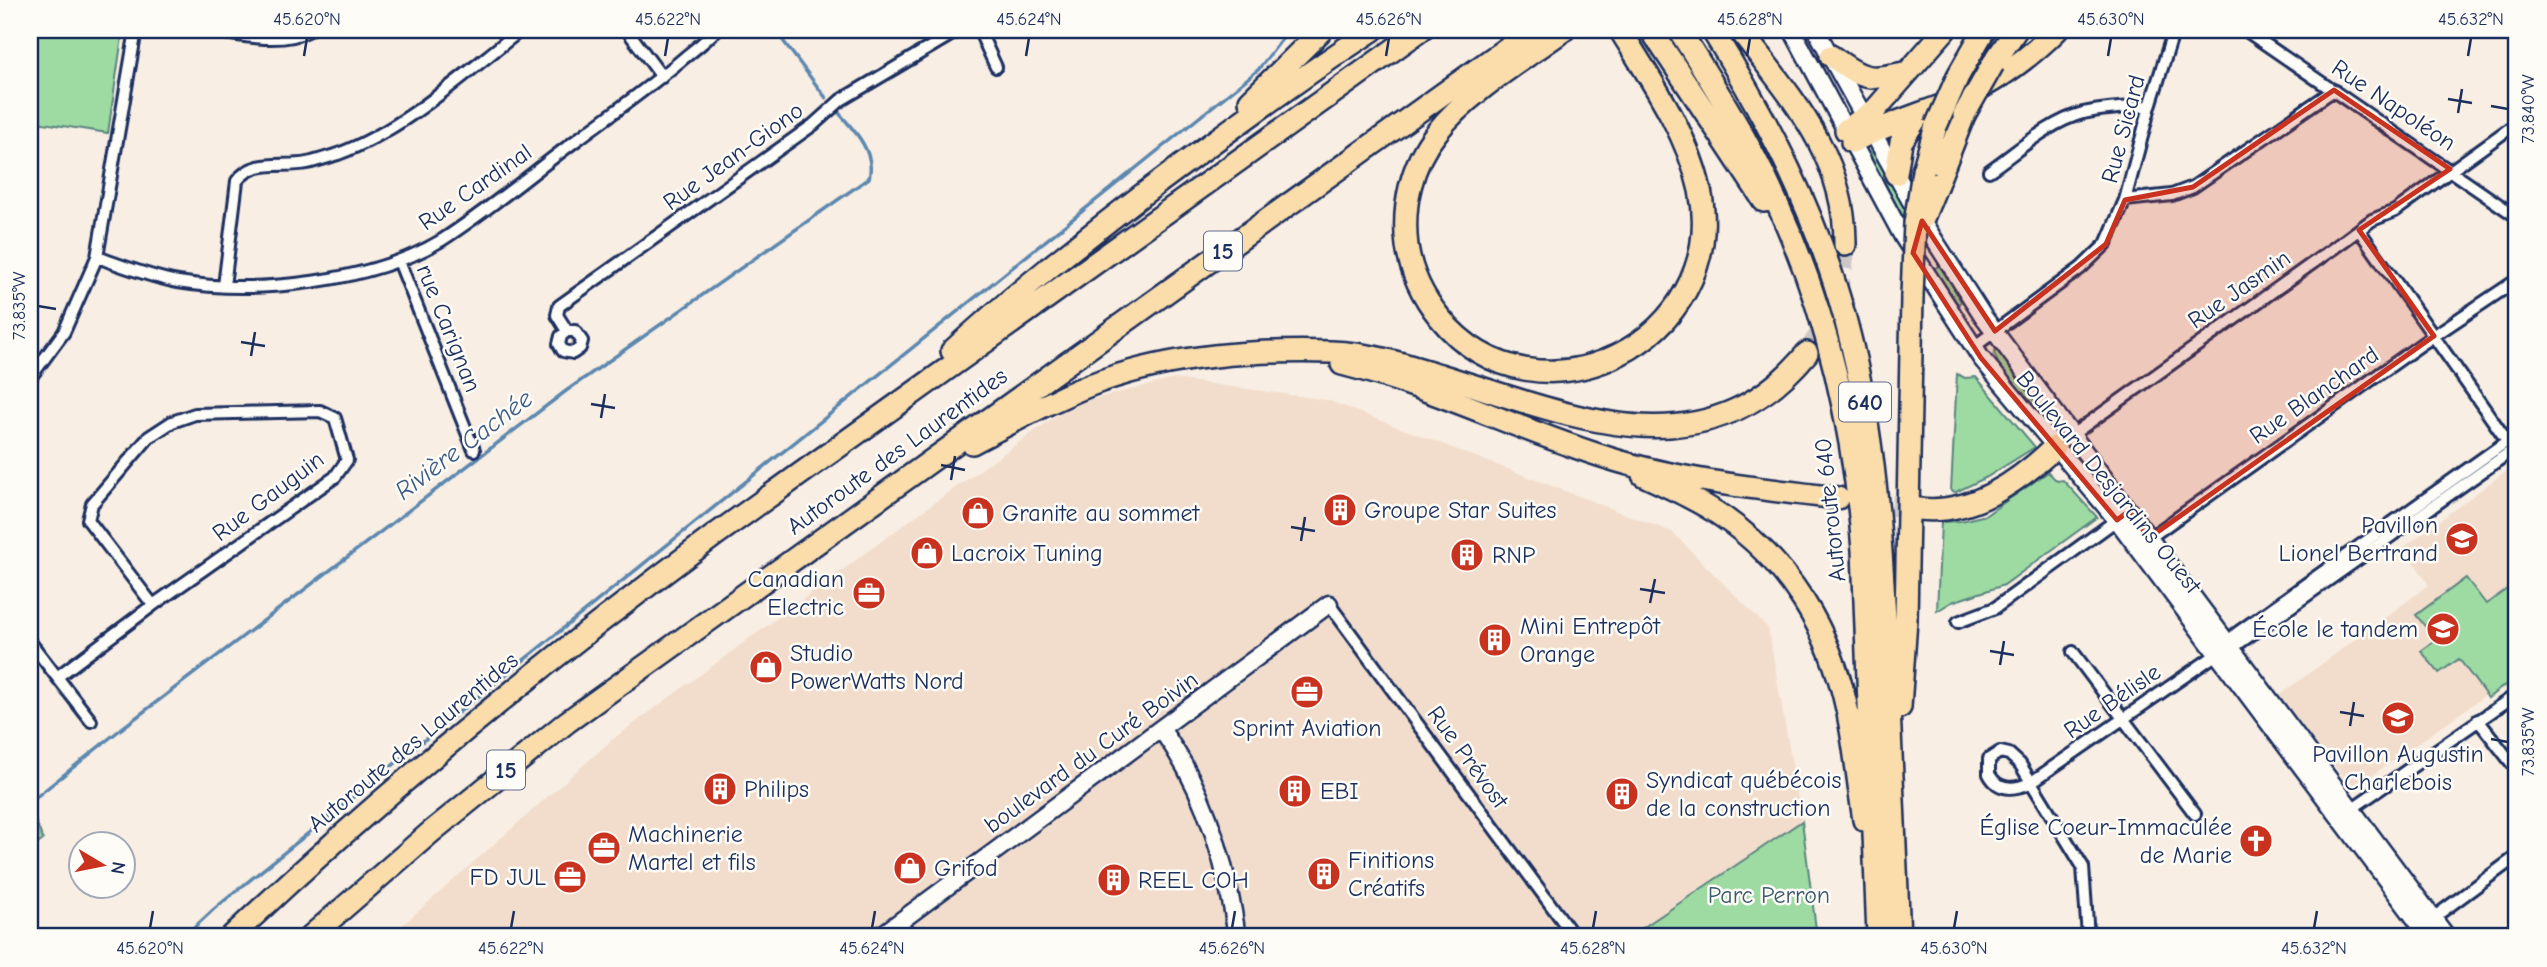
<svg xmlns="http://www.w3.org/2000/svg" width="2547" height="967" viewBox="0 0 2547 967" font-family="'Comic Neue',sans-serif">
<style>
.built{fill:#f2ddcc}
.green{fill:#9ddba3;stroke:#5c8580;stroke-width:2}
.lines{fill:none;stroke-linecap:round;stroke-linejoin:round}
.stream{stroke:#5b87af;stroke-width:3.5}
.highway-tunnel{stroke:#ccc8c8;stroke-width:21;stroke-dasharray:21 10;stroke-linecap:butt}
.street-casing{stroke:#1b2f5e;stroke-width:16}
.secondary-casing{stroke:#1b2f5e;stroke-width:21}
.highway-casing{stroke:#1b2f5e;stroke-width:26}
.street{stroke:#fdfcf7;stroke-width:10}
.secondary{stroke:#fdfcf7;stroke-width:16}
.highway{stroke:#faddab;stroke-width:21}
.highway-bridge-casing{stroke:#1b2f5e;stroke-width:26;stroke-linecap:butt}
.highway-bridge{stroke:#faddab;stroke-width:21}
.marked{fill:#c8321e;fill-opacity:0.2;stroke:#c8321e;stroke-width:5;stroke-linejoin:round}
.ticks{fill:none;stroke:#1b2f5e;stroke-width:2.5}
.labels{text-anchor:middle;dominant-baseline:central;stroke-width:5;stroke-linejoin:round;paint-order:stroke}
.shield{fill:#fdfcf7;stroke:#5f6c8c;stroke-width:2}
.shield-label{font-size:23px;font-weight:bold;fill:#1b2f5e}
.street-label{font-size:24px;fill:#1b2f5e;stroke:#fdfcf7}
.poi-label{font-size:24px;fill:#1b2f5e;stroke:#fdfcf7;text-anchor:start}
.park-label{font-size:24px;fill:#3c5a6f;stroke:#fdfcf7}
.water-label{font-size:26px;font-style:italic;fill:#3b5b86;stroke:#fdfcf7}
.neatline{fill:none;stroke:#1b2f5e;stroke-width:2.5}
.ticks-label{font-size:18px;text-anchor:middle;fill:#1b2f5e}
</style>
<rect width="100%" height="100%" fill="#f8eee3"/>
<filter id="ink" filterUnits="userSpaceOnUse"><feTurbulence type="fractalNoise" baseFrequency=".0143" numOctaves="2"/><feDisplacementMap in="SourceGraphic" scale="14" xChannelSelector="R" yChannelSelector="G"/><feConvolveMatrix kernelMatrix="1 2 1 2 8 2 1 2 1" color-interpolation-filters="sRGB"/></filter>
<g filter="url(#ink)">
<path class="built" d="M1174,379l153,21 345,132 96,96 34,193 -173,116h-1240l224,-198 300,-221 160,-114z
M2506,471l11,16v186l-164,116 -75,-93 151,-111 -25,-38z"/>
<path class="green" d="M30,30h93l-15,103 -78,-12z
M1871,144l37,64 -4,17 -30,-58 -5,-22z
M1942,264l19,38 -3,2 -24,-35z
M1997,348c14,18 48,55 49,76l-46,-56 -6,-15z
M1957,374l8,4 11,-1 59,70 -48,30 -31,15 -5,-1z
M2048,472l9,9 6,-1 34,37 -93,68 -52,17 -15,9 4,-89 20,-1 25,-6z
M2466,578l20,26 31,-22v94l-29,22 -29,-39 -20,14 -18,-22 15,-11 -20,-25z
M30,806l13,34 -13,10z
M1802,821l15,116h-188z"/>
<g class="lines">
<path class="stream" d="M775,30l51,68
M30,802l91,-73 445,-338 303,-213c7,-26 -15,-48 -31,-66
M184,937l30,-28 1044,-839 31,-40"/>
<path class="highway-tunnel" d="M1807,353c25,-32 34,-69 38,-108
M1861,501l58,8"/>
<defs>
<path id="street" d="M205,30c31,4 75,16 105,0
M627,30l35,47
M979,30l17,37
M2245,30l272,187
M1989,171c29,-20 60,-49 94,-58 22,-5 44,-6 67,-7
M2125,200l47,-5 21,-8 141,-97
M2359,230l151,215
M97,257c26,9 53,20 81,25 78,13 195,0 264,-42 47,-30 91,-68 136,-101 36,-27 72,-52 106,-81 11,-9 22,-17 32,-28
M399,261l75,189
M224,286l13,-105c17,-23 45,-13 70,-18 10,-2 21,-6 31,-9 66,-24 127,-81 183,-124
M567,331l-6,5 -2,8 4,7 10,2 7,-5 2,-7 -7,-10h-8l-10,-16 2,-9 254,-181 28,-25 118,-70
M1975,346l106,-78 25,-24 19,-44 25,-94 24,-76
M30,378l34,-46 33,-75 39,-227
M2055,447l290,-207 27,-20 23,-9 122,-88
M2145,541l278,-198 94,-63
M1329,604l244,331
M1958,622l37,-14 127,-92
M30,642l61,79
M2225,645l12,-12 280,-199
M2073,652l122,162
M57,677l96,-72 182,-128 12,-17 -12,-42 -15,-7 -125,3 -23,8 -23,15 -57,67 -4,16 65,85
M2478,720l39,50
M2347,812l170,-118
M2429,921l88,-65
M2088,937l-5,-70 -63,-103 -11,-10 -9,-2 -11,7v15c9,17 25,16 41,9l187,-129 21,-10 279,-197"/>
<path id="secondary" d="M1792,30l111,207 78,121 136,162 312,417
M1816,30l103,186 64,100 464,621
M1161,729c44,60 66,135 76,208
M879,937l450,-333"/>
<path id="highway" d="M1564,30c-40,29 -97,63 -127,102 -26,32 -35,74 -30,114 4,27 16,51 33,72 97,119 291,22 260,-128 -13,-58 -49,-110 -80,-160
M1651,30l113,171
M1679,30c35,55 70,111 97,171 51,110 78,228 87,349l15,387
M1712,30c57,92 106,187 134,292 30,112 36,225 41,340 4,92 8,184 12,275
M1740,30c50,66 106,126 105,215
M1831,56c34,24 36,25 77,16
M1993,64l23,-34
M1958,76l26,-46
M1250,101l72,-71
M1846,130l29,-20 70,-80
M1852,142c32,-17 66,-27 99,-40 41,-17 75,-41 106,-72
M1923,171l13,-45
M1896,174l5,-32 18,-28
M1937,184l27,-69
M952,351c61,-56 125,-106 190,-156 76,-57 152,-113 231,-165
M1342,364c91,23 176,66 266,94 73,23 154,31 230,40
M972,443c42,-21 84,-46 129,-62 74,-26 152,-31 230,-29 38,1 73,12 109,23 128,39 264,103 367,-22
M1643,475c28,13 55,25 80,42 67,46 107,114 124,192 8,36 11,74 17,111
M1919,509c53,6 99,-27 136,-62
M1900,707l6,-87 6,-324
M231,937c152,-144 315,-277 484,-402l706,-505
M310,937l121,-105 136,-110 965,-692"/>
</defs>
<use href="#street" class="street-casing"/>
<use href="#secondary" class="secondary-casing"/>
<use href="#highway" class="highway-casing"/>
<use href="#street" class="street"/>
<use href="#secondary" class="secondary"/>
<use href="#highway" class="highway"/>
<defs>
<path id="highway-bridge" d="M1964,115l29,-51
M1936,126l22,-50
M1923,218l14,-34
M1912,296l3,-73 8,-52"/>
</defs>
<use href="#highway-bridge" class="highway-bridge-casing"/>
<use href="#highway-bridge" class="highway-bridge"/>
</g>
</g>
<path class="marked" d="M2334,90l116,79 -91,61 75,106 -285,202 -20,-27 -12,9 -136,-162 -68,-105 9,-32 73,110 111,-87 19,-44 68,-13z"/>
<path class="ticks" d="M304,56l3,-18M665,56l3,-18M1026,56l3,-18M1386,56l3,-18M1747,56l3,-18M2108,56l3,-18M2468,56l3,-18M2448,99l24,4M2491,106l17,3M2458,113l4,-24M38,306l18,3M241,342l24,4M251,356l4,-24M591,404l24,4M601,418l4,-24M941,465l24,5M951,480l4,-24M1291,527l24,4M1301,541l4,-24M1640,589l25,4M1650,603l5,-24M1990,651l24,4M2000,665l4,-24M2340,712l24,4M2350,726l4,-24M2491,739l17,3M150,928l3,-17M511,928l3,-17M872,928l3,-17M1232,928l3,-17M1593,928l3,-17M1954,928l3,-17M2314,928l3,-17"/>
<defs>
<symbol id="building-disc" viewBox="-11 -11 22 22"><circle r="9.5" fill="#c8321e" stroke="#fdfcf7"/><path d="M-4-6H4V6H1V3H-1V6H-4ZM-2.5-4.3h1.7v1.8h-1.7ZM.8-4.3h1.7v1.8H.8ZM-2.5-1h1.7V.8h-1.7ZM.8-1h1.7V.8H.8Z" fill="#fff"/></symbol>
<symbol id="shop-disc" viewBox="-11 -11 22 22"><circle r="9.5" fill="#c8321e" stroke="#fdfcf7"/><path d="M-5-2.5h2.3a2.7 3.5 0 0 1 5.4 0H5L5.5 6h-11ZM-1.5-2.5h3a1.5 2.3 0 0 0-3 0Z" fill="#fff"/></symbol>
<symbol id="school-disc" viewBox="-11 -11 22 22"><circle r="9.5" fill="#c8321e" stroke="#fdfcf7"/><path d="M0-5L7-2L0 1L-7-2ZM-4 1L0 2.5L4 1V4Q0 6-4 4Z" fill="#fff"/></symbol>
<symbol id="office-disc" viewBox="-11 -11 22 22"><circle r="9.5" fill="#c8321e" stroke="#fdfcf7"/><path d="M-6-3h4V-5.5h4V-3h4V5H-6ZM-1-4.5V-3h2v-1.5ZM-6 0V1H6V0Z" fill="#fff"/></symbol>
<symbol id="church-disc" viewBox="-11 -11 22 22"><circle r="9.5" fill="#c8321e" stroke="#fdfcf7"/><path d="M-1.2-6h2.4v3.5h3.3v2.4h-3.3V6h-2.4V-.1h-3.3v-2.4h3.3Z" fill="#fff"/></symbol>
</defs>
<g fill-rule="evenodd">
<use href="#building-disc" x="1321" y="491" width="38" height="38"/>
<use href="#shop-disc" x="959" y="494" width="38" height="38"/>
<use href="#school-disc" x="2443" y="520" width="38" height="38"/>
<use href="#shop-disc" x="908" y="534" width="38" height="38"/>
<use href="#building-disc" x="1448" y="536" width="38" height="38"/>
<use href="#office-disc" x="850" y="574" width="38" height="38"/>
<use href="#school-disc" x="2424" y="610" width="38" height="38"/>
<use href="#building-disc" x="1476" y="621" width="38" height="38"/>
<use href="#shop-disc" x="747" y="648" width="38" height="38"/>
<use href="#office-disc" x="1288" y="673" width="38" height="38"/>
<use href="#school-disc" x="2379" y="699" width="38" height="38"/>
<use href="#building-disc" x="701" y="770" width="38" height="38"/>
<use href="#building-disc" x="1276" y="772" width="38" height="38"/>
<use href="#building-disc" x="1603" y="775" width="38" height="38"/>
<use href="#church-disc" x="2237" y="822" width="38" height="38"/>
<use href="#office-disc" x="585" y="829" width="38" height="38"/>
<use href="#shop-disc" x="891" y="849" width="38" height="38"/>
<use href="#building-disc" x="1305" y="855" width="38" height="38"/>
<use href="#office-disc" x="551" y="858" width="38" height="38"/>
<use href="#building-disc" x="1095" y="861" width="38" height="38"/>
</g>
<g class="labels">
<g class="shield">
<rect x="1204" y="231.5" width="38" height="39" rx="5"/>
<rect x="1839" y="382.5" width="52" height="39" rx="5"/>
<rect x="487" y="750.5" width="38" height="39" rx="5"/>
</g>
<g class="shield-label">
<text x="1223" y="251">15</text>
<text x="1865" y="402">640</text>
<text x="506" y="770">15</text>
</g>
<g class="street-label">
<text transform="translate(2394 105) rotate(34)">Rue Napoléon</text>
<text transform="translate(2123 129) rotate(-75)">Rue Sicard</text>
<text transform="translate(733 156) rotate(-36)">Rue Jean-Giono</text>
<text transform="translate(475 187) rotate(-35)">Rue Cardinal</text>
<text transform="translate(2239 289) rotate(-35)">Rue Jasmin</text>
<text transform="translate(449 328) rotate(68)">rue Carignan</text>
<text transform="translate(2314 395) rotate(-35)">Rue Blanchard</text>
<text transform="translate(897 451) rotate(-36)">Autoroute des Laurentides</text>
<text transform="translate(2109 482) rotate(51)">Boulevard Desjardins Ouest</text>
<text transform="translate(268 496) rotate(-37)">Rue Gauguin</text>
<text transform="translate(1830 510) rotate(-96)">Autoroute 640</text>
<text transform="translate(2112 701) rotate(-35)">Rue Bélisle</text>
<text transform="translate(413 742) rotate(-40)">Autoroute des Laurentides</text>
<text transform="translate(1091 752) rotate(-36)">boulevard du Curé Boivin</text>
<text transform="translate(1468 757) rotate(54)">Rue Prévost</text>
</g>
<g class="poi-label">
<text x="1364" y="510">Groupe Star Suites</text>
<text x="1002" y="513">Granite au sommet</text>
<text x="2438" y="525" text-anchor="end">Pavillon<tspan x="2438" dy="28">Lionel Bertrand</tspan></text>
<text x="951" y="553">Lacroix Tuning</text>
<text x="1492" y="555">RNP</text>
<text x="844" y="579" text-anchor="end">Canadian<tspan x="844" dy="28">Electric</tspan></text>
<text x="1520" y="626">Mini Entrepôt<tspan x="1520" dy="28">Orange</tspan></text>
<text x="2418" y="629" text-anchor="end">École le tandem</text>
<text x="790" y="653">Studio<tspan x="790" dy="28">PowerWatts Nord</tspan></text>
<text x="1307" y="728" text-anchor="middle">Sprint Aviation</text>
<text x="2398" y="754" text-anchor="middle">Pavillon Augustin<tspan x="2398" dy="28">Charlebois</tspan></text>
<text x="1646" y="780">Syndicat québécois<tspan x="1646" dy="28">de la construction</tspan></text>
<text x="744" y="789">Philips</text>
<text x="1320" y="791">EBI</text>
<text x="2232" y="827" text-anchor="end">Église Coeur-Immaculée<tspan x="2232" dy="28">de Marie</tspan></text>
<text x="628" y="834">Machinerie<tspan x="628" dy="28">Martel et fils</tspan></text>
<text x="1348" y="860">Finitions<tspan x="1348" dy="28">Créatifs</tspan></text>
<text x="934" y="868">Grifod</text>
<text x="546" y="877" text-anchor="end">FD JUL</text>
<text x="1138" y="880">REEL COH</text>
</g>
<g class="park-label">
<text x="1769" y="895">Parc Perron</text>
</g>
<g class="water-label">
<text transform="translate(464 445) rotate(-37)">Rivière Cachée</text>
</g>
</g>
<rect width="2547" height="967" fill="none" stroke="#fdfcf7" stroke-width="77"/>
<g transform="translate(102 865) rotate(100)"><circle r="33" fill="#fdfcf7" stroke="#a3aaba" stroke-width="2"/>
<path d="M0-5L12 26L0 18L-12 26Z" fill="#c8321e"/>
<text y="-10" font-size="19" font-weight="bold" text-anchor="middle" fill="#1b2f5e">N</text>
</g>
<rect x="38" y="38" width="2470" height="890" class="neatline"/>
<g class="ticks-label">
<text x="307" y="25">45.620°N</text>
<text x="668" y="25">45.622°N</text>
<text x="1029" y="25">45.624°N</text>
<text x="1389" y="25">45.626°N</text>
<text x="1750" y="25">45.628°N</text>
<text x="2111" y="25">45.630°N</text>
<text x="2471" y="25">45.632°N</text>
<text transform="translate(2528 109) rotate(-90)" y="6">73.840°W</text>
<text transform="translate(19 306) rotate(-90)" y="6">73.835°W</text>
<text transform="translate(2528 742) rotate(-90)" y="6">73.835°W</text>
<text x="150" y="954">45.620°N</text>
<text x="511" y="954">45.622°N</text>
<text x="872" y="954">45.624°N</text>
<text x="1232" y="954">45.626°N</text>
<text x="1593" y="954">45.628°N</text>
<text x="1954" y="954">45.630°N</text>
<text x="2314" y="954">45.632°N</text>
</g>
</svg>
